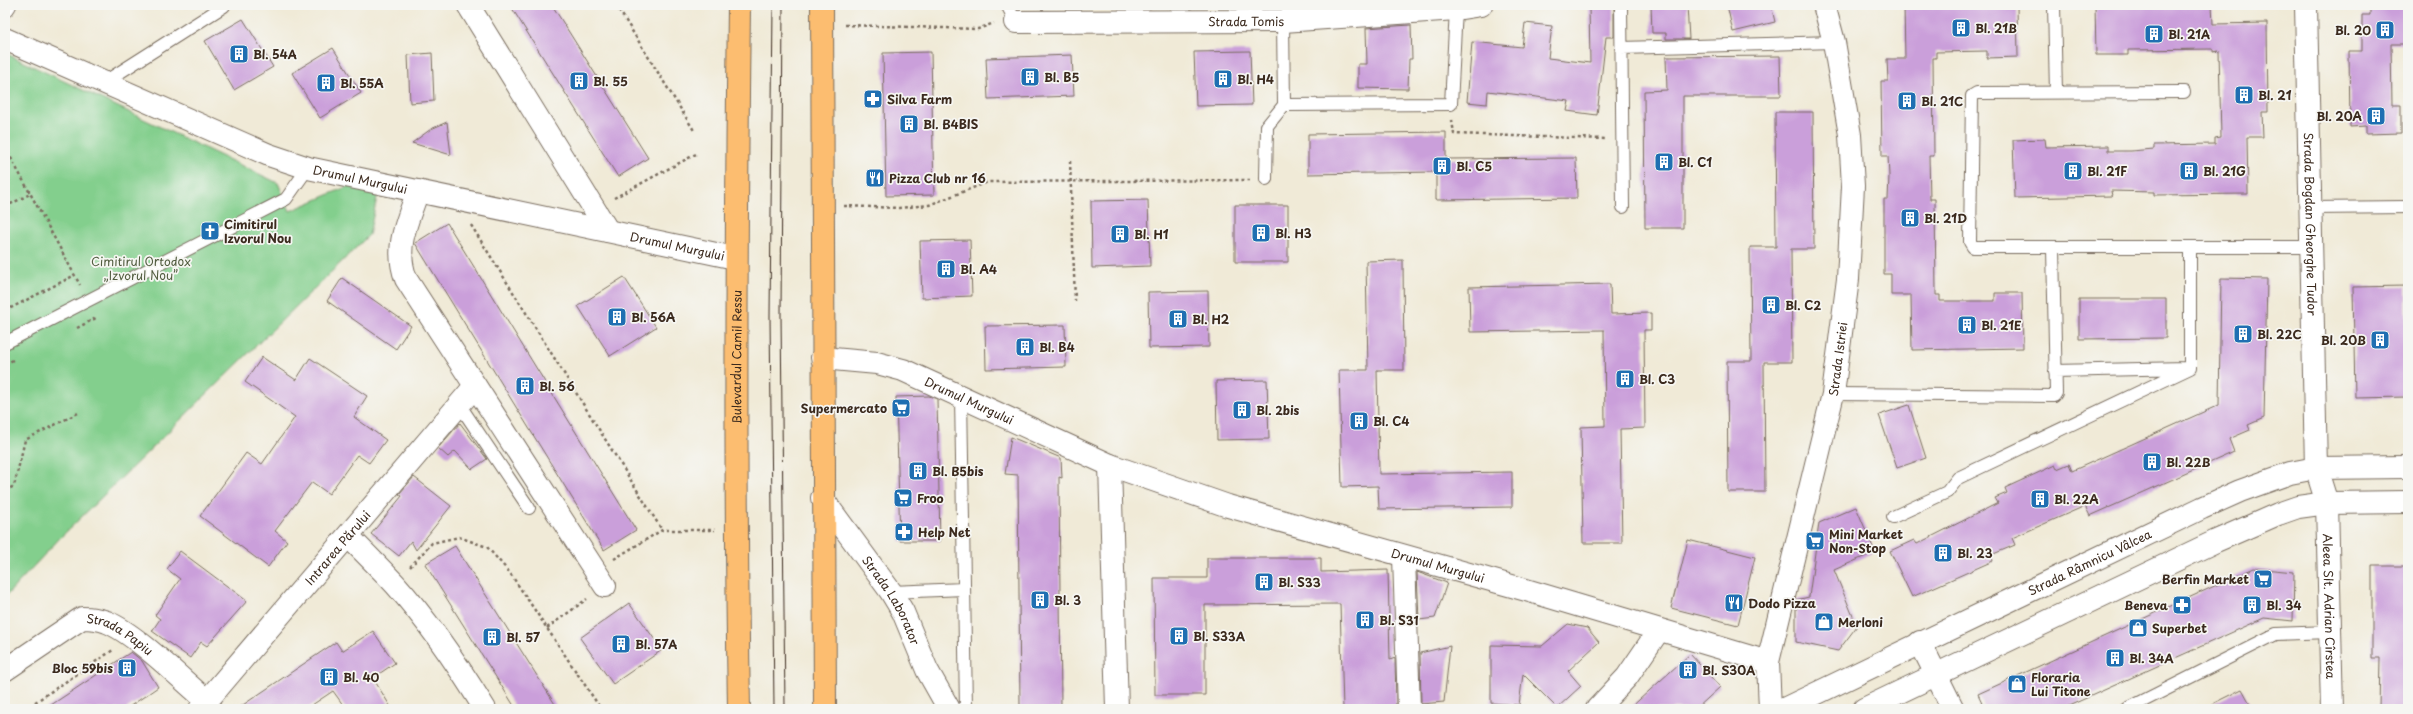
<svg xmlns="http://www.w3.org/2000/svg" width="2413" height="714" viewBox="0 0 2413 714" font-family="'Playpen Sans',sans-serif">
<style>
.green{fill:#83cf8d;stroke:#5f7c56}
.building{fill:#ca9fda}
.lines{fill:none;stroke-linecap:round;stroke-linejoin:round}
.service-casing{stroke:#7a6d5f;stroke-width:14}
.pedestrian-casing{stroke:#7a6d5f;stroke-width:20}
.minor-casing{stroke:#7a6d5f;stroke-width:24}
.tertiary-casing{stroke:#7a6d5f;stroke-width:24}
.primary-casing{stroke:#7a6d5f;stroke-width:24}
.path{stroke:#7a6d5f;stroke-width:2.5;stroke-dasharray:3 3;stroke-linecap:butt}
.service{stroke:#fff;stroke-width:12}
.pedestrian{stroke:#fff;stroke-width:18}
.minor{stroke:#fff;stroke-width:22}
.tertiary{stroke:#fff;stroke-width:22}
.primary{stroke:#fcbd6f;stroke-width:22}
.tram{stroke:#3b2a1e;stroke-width:1}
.labels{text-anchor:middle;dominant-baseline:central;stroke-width:3.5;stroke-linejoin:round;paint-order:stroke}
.street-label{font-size:12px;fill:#3b2a1e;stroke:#f6f6f2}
.poi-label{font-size:12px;font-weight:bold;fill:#3b2a1e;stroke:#f6f6f2;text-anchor:start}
.park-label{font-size:12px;fill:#515c3f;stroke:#f6f6f2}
</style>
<rect width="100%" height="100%" fill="#f6f6f2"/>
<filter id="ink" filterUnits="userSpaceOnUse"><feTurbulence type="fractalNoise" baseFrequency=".025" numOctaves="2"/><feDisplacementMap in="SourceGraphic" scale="8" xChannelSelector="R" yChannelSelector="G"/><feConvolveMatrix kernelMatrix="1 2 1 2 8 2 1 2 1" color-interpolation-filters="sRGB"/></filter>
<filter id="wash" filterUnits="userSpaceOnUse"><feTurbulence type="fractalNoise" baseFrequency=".012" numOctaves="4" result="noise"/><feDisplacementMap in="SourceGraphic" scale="16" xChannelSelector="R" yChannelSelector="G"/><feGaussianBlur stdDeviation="0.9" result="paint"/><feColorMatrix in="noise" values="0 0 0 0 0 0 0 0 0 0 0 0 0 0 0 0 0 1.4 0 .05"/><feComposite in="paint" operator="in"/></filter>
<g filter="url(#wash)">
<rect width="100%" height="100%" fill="#f0ead7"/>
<path class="green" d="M5,53l273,130 12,28 61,-26 27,8 -9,42 -310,304 -54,58z"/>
<g id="blocks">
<path class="building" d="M510,5h42l96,153 -30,19z
M1589,5h25v32h-8l-9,78 -30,-4 2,-10 -81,-10 -1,13 -20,-2 5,-60 50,5 3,-24 27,3 -4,32 42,5z
M1651,5h36l2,34h-23v-6h-14z
M1727,5h44l4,17 -42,10z
M1904,5h113l1,52 -31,1v-7l-51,1v6h-3l1,98h-5l1,43h5l1,96h4v6h55v-8h27l1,55 -111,2 -1,-55h-20v-21h-7v-75h4l1,-23 -1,-20h-6l-1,-75h7l-1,-22h18z
M2095,5h117l1,19 54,-1 1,89h-6l1,25h-16l1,57 -94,1v-3l-43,-1 1,5 -97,2 -2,-58 32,-1 1,8 62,-1v5h23l23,-2v-4l61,-1v-6l6,-1 -2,-86 -6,1v-3l-85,1v5h-32z
M2370,5h38v39h-17l1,61h9v28l-35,1v-8l-16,1 -1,-76h13v-36h8z
M243,19l30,48 -39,23 -29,-49z
M1411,25l1,34h-3l-1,30 -50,-1v-24h9l-1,-36z
M333,48l28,45 -41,25 -28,-45z
M1250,51l2,54 -56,1 -2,-54z
M931,52l3,143 -48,1 -3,-143z
M432,53l2,48 -24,2 -2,-48z
M1072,55l2,41 -86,3 -2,-41z
M1780,56l1,40h-98v132h-38l-1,-137 23,-1 -1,-33z
M1775,112h38l1,137h-23l1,113h-28l1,130h-37l-1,-131h24l-1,-114h26z
M447,122l4,33 -39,-12 19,-14z
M1446,132v27l130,-1 1,40 -141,2v-28l-128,2v-40z
M1148,200l2,66 -58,2 -1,-67z
M1235,205h53v57h-53z
M447,223l189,307 -32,20 -189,-307z
M970,240l2,56 -50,2 -2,-57z
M1403,260l1,110h-27l2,104 133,-2v35l-133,2 -1,-23 -36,1 -3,-117h29l-2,-109z
M624,277l32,50 -46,29 -32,-50z
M342,278l69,48 -15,23 -69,-48z
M2221,278l46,1 -3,139 -16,7 2,5 -21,9 5,13 -144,64 -5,-10 -73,32 3,7 -24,10 2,6 -81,36 -22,-46 24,-11 3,4 81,-41 -3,-5 12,-5 -2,-5 50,-23 2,4 12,-5 3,7 147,-66z
M1610,284l1,30 40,-1v17h-7l1,98 -25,1 2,114h-39l-2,-116 24,-1 -1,-96 -134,2 -1,-45z
M2406,286l1,111 -52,1 -2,-111z
M1208,291l1,56 -60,1 -1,-56z
M2079,299h87v39l-87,1z
M1065,325l1,42 -80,2 -1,-43z
M262,357l34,23 14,-22 57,38 -13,21 32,23 -17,23 -12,-8 -28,39 -17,-12 -37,49 12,10 -19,26 -68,-51 46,-63 16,11 33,-47 -50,-35z
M1267,380l2,59 -52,1 -1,-59z
M929,396l8,3 3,142h-40l-4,-144z
M1909,405l17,53 -29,10 -18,-53z
M460,423l27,36 -15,10 -17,-18 -7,6 -10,-9z
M1011,437l50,21 1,20 -3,-1 2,232h-41l-2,-234 -13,-1z
M414,477l37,29 -35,44 -5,-9 -12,15 -28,-22 31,-38 -3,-2z
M1856,507l19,45 -41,18 23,56 -19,25 -42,-9v-42l13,-3 10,-74z
M1688,540l67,17 -17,68 -67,-17z
M455,546l103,163h-42l-91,-145z
M180,551l67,50 -40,45 -6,-4 -11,16 -38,-27 8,-12 -5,-4 25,-36 -13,-10z
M1207,558h114v14l67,-2 2,90 5,-2 1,48 -6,1v2h-47l-3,-105 -135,1v90h-50l-1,-117h53z
M2372,566h36v143h-29l1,-51h-8z
M2254,568l40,4 -1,49 -29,-3 -202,91h-77l-7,-15z
M1417,572l30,11 -12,35 -16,2z
M629,603l33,47 -49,34 -33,-46z
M1568,624l19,4 12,14 -31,29 13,15 -24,22 -34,-34 -4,31 -28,-2v-58l51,1z
M373,631l22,32 -22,15 19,31h-46l-13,-18 -27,18h-69l99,-67 6,9z
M1450,646l-6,56 -23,2 -1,-51z
M131,652l11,9 16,26 -32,22h-81z
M1690,654l30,33 -24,22h-67z
M2242,689l11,20h-51z"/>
</g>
</g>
<g filter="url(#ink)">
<use href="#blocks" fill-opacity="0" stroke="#7a6d5f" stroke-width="1"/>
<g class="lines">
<defs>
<path id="service" d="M1007,5l9,17
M1621,5l2,202
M2054,5l2,87
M1621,48l213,-6
M103,83l121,-77
M2184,92l-207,1 -5,3 -2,146 3,5h337
M1284,105l167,-1 5,-95
M1266,179l1,-53 17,-21 -1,-84
M2310,208l98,-1
M5,343l281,-144 22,-31
M2055,371l130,-3
M1833,394l221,2 2,-3 -3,-145
M961,396l5,313
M459,404l70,104
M1893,517l54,-25 11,-14 232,-110v-120
M891,592l73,-3
M2127,709l149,-75 54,-2"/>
<path id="pedestrian" d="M5,8l2,-3"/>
<g id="minor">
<path d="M468,5l140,226"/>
<path id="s1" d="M2306,5l10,463 11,35 5,206"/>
<path id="s2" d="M1016,22l267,-1 173,-12 25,-4"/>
<path id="s3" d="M5,39l264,116 39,13 427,90"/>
<path d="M418,191c-11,31 -24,56 -12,88l199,307"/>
<path id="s4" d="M822,358l55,5 26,7 207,95 118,41 298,84 242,72"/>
<path d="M1110,465l7,244"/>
<path id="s5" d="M822,498l69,94 12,20 24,58 22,39"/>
<path d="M348,536c16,16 32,32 47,48 35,39 63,81 90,125"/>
<path d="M1404,557l5,152"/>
<path d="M1920,642l33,67"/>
<path id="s6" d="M5,670l77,-52c8,0 17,1 25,4 29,12 74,57 100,79"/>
<path id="s7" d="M200,709l275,-323"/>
<path d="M1597,709l30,-32 32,-47"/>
<path id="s8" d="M1770,709l-2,-47 65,-268 15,-115 5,-93 -3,-51 -16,-93 -10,-37"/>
</g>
<g id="tertiary">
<path id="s9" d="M1784,709l418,-201 38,-17 50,-18 26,-5 92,-1"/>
<path d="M1864,709l352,-168 62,-27 20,-7 29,-4 81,-1"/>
</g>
<g id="primary">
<path d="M822,5l3,704"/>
<path id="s10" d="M739,709c-4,-235 -3,-469 0,-704"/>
</g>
</defs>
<use href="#service" class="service-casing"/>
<use href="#pedestrian" class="pedestrian-casing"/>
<use href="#minor" class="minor-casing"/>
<use href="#tertiary" class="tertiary-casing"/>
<use href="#primary" class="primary-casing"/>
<path class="path" d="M616,5l79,127
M845,25l133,4 16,-6
M1452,120l2,14 152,5
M5,147l75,138
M1070,161l5,140
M614,198l82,-44
M844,206l55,2 30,-3 59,-23 262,-2
M5,207l25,-13
M471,225l191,305
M5,311l70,-36
M77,328l19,-10 -1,-2
M5,364l8,-4
M5,491l9,-5 11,-46 55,-28
M614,559l48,-29h53
M410,567l22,-24 27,-6 28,10 23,26 91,136
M547,628l40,-29
M25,709l88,-59"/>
<use href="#service" class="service"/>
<use href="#pedestrian" class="pedestrian"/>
<use href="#minor" class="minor"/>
<use href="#tertiary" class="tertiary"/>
<use href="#primary" class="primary"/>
<path class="tram" d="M773,5l-3,311 4,393
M783,5l-2,310 4,394"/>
</g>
</g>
<defs>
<symbol id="building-square" viewBox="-11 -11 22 22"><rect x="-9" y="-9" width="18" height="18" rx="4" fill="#1f6fb2" stroke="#f6f6f2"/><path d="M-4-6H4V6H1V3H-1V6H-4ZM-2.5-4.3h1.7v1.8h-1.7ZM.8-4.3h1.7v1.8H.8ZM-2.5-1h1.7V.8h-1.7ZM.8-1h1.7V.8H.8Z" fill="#fff"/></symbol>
<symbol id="pharmacy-square" viewBox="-11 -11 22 22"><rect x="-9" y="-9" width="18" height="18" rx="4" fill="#1f6fb2" stroke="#f6f6f2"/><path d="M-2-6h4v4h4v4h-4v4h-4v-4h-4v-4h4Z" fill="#fff"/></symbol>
<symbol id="restaurant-square" viewBox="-11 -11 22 22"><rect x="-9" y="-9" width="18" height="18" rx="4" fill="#1f6fb2" stroke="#f6f6f2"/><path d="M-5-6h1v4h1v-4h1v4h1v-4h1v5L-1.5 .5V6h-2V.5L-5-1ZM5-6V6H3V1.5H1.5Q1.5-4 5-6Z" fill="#fff"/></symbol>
<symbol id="church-square" viewBox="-11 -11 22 22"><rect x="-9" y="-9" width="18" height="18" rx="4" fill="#1f6fb2" stroke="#f6f6f2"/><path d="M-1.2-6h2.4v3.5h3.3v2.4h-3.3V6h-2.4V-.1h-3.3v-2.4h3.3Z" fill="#fff"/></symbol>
<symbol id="supermarket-square" viewBox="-11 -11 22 22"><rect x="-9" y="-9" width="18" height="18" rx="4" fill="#1f6fb2" stroke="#f6f6f2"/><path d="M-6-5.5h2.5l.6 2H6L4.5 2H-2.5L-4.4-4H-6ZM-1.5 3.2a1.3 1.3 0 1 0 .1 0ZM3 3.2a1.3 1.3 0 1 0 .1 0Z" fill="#fff"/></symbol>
<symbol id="shop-square" viewBox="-11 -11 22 22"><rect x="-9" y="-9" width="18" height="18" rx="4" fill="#1f6fb2" stroke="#f6f6f2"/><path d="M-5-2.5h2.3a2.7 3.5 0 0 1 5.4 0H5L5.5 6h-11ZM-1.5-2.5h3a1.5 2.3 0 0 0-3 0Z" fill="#fff"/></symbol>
</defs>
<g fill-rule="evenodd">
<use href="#building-square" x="1950" y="17" width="22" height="22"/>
<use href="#building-square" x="2374" y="19" width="22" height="22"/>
<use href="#building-square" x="2143" y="23" width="22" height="22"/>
<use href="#building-square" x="228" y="43" width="22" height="22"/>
<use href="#building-square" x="1019" y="66" width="22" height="22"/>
<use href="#building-square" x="1212" y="68" width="22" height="22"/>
<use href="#building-square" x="568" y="70" width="22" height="22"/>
<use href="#building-square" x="315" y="72" width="22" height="22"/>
<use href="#building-square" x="2233" y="84" width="22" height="22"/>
<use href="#pharmacy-square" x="862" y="88" width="22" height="22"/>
<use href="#building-square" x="1896" y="90" width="22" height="22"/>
<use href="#building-square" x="2365" y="105" width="22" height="22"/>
<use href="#building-square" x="898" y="113" width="22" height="22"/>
<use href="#building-square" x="1653" y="151" width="22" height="22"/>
<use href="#building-square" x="1431" y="155" width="22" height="22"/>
<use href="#building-square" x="2062" y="160" width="22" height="22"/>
<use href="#building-square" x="2178" y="160" width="22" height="22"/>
<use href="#restaurant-square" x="864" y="167" width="22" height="22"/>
<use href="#building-square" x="1899" y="207" width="22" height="22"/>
<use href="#church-square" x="199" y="220" width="22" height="22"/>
<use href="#building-square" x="1250" y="222" width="22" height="22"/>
<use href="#building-square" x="1109" y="223" width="22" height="22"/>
<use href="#building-square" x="935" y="258" width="22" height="22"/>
<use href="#building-square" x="1760" y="294" width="22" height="22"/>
<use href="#building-square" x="606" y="306" width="22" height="22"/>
<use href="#building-square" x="1167" y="308" width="22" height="22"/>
<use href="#building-square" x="1956" y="314" width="22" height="22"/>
<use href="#building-square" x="2232" y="323" width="22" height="22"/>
<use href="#building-square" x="2369" y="329" width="22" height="22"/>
<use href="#building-square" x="1014" y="336" width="22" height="22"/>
<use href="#building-square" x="1614" y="368" width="22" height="22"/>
<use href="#building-square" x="514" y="375" width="22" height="22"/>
<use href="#supermarket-square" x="890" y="397" width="22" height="22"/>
<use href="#building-square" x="1231" y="399" width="22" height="22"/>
<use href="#building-square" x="1348" y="410" width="22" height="22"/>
<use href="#building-square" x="2141" y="451" width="22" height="22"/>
<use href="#building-square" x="907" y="460" width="22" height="22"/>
<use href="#supermarket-square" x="892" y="487" width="22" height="22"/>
<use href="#building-square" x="2029" y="488" width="22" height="22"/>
<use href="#pharmacy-square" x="893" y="521" width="22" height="22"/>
<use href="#supermarket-square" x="1804" y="530" width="22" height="22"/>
<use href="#building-square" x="1932" y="542" width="22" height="22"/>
<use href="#supermarket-square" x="2252" y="568" width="22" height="22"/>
<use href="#building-square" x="1253" y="571" width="22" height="22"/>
<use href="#building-square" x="1029" y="589" width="22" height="22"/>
<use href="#restaurant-square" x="1723" y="592" width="22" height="22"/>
<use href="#pharmacy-square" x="2171" y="594" width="22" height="22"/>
<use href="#building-square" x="2241" y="594" width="22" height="22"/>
<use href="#building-square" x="1354" y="609" width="22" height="22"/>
<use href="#shop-square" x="1813" y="611" width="22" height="22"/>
<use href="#shop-square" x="2127" y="617" width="22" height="22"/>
<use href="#building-square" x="1168" y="625" width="22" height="22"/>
<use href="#building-square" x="481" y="626" width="22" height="22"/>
<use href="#building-square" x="610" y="633" width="22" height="22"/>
<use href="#building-square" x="2104" y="647" width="22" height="22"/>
<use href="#building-square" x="116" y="657" width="22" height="22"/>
<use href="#building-square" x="1677" y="659" width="22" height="22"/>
<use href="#building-square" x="318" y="666" width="22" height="22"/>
<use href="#shop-square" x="2006" y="673" width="22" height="22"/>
</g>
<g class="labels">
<g class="street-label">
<text stroke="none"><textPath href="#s2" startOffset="230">Strada Tomis</textPath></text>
<text stroke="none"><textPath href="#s3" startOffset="383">Drumul Murgului</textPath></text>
<text stroke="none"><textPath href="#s1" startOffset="219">Strada Bogdan Gheorghe Tudor</textPath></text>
<text stroke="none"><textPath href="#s3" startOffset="707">Drumul Murgului</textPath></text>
<text stroke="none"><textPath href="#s10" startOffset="352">Bulevardul Camil Ressu</textPath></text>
<text stroke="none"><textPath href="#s8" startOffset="358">Strada Istriei</textPath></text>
<text stroke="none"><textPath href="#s4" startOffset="155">Drumul Murgului</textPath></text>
<text stroke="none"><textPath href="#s7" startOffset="212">Intrarea Părului</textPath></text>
<text stroke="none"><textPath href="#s9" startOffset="339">Strada Râmnicu Vâlcea</textPath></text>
<text stroke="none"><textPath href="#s4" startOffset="653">Drumul Murgului</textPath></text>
<text stroke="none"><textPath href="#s5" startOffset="124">Strada Laborator</textPath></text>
<text stroke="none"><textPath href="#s1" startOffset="603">Aleea Slt. Adrian Cîrstea</textPath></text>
<text stroke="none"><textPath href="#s6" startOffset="135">Strada Papiu</textPath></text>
</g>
<g class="poi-label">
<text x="1975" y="28">Bl. 21B</text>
<text x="2371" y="30" text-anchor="end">Bl. 20</text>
<text x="2168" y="34">Bl. 21A</text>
<text x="253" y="54">Bl. 54A</text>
<text x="1044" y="77">Bl. B5</text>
<text x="1237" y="79">Bl. H4</text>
<text x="593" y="81">Bl. 55</text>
<text x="340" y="83">Bl. 55A</text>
<text x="2258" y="95">Bl. 21</text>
<text x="887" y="99">Silva Farm</text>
<text x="1921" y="101">Bl. 21C</text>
<text x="2362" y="116" text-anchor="end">Bl. 20A</text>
<text x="923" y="124">Bl. B4BIS</text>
<text x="1678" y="162">Bl. C1</text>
<text x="1456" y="166">Bl. C5</text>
<text x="2087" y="171">Bl. 21F</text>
<text x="2203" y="171">Bl. 21G</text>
<text x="889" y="178">Pizza Club nr 16</text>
<text x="1924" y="218">Bl. 21D</text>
<text x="224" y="224">Cimitirul<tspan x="224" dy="14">Izvorul Nou</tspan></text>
<text x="1275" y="233">Bl. H3</text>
<text x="1134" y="234">Bl. H1</text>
<text x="960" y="269">Bl. A4</text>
<text x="1785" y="305">Bl. C2</text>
<text x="631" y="317">Bl. 56A</text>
<text x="1192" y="319">Bl. H2</text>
<text x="1981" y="325">Bl. 21E</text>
<text x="2257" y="334">Bl. 22C</text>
<text x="2366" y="340" text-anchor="end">Bl. 20B</text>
<text x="1039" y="347">Bl. B4</text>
<text x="1639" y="379">Bl. C3</text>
<text x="539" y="386">Bl. 56</text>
<text x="887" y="408" text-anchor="end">Supermercato</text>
<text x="1256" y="410">Bl. 2bis</text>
<text x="1373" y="421">Bl. C4</text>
<text x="2166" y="462">Bl. 22B</text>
<text x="932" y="471">Bl. B5bis</text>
<text x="917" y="498">Froo</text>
<text x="2054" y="499">Bl. 22A</text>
<text x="918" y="532">Help Net</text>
<text x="1829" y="534">Mini Market<tspan x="1829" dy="14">Non-Stop</tspan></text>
<text x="1957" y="553">Bl. 23</text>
<text x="2249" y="579" text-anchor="end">Berfin Market</text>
<text x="1278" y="582">Bl. S33</text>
<text x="1054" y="600">Bl. 3</text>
<text x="1748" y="603">Dodo Pizza</text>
<text x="2168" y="605" text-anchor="end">Beneva</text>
<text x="2266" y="605">Bl. 34</text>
<text x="1379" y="620">Bl. S31</text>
<text x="1838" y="622">Merloni</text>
<text x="2152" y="628">Superbet</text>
<text x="1193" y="636">Bl. S33A</text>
<text x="506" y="637">Bl. 57</text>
<text x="635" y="644">Bl. 57A</text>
<text x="2129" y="658">Bl. 34A</text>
<text x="113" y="668" text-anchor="end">Bloc 59bis</text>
<text x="1702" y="670">Bl. S30A</text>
<text x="343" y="677">Bl. 40</text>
<text x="2031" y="677">Floraria<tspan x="2031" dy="14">Lui Titone</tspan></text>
</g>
<g class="park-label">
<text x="141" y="261">Cimitirul Ortodox<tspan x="141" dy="14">„Izvorul Nou”</tspan></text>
</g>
</g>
<rect width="2413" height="714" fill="none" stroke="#f6f6f2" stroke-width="20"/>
</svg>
